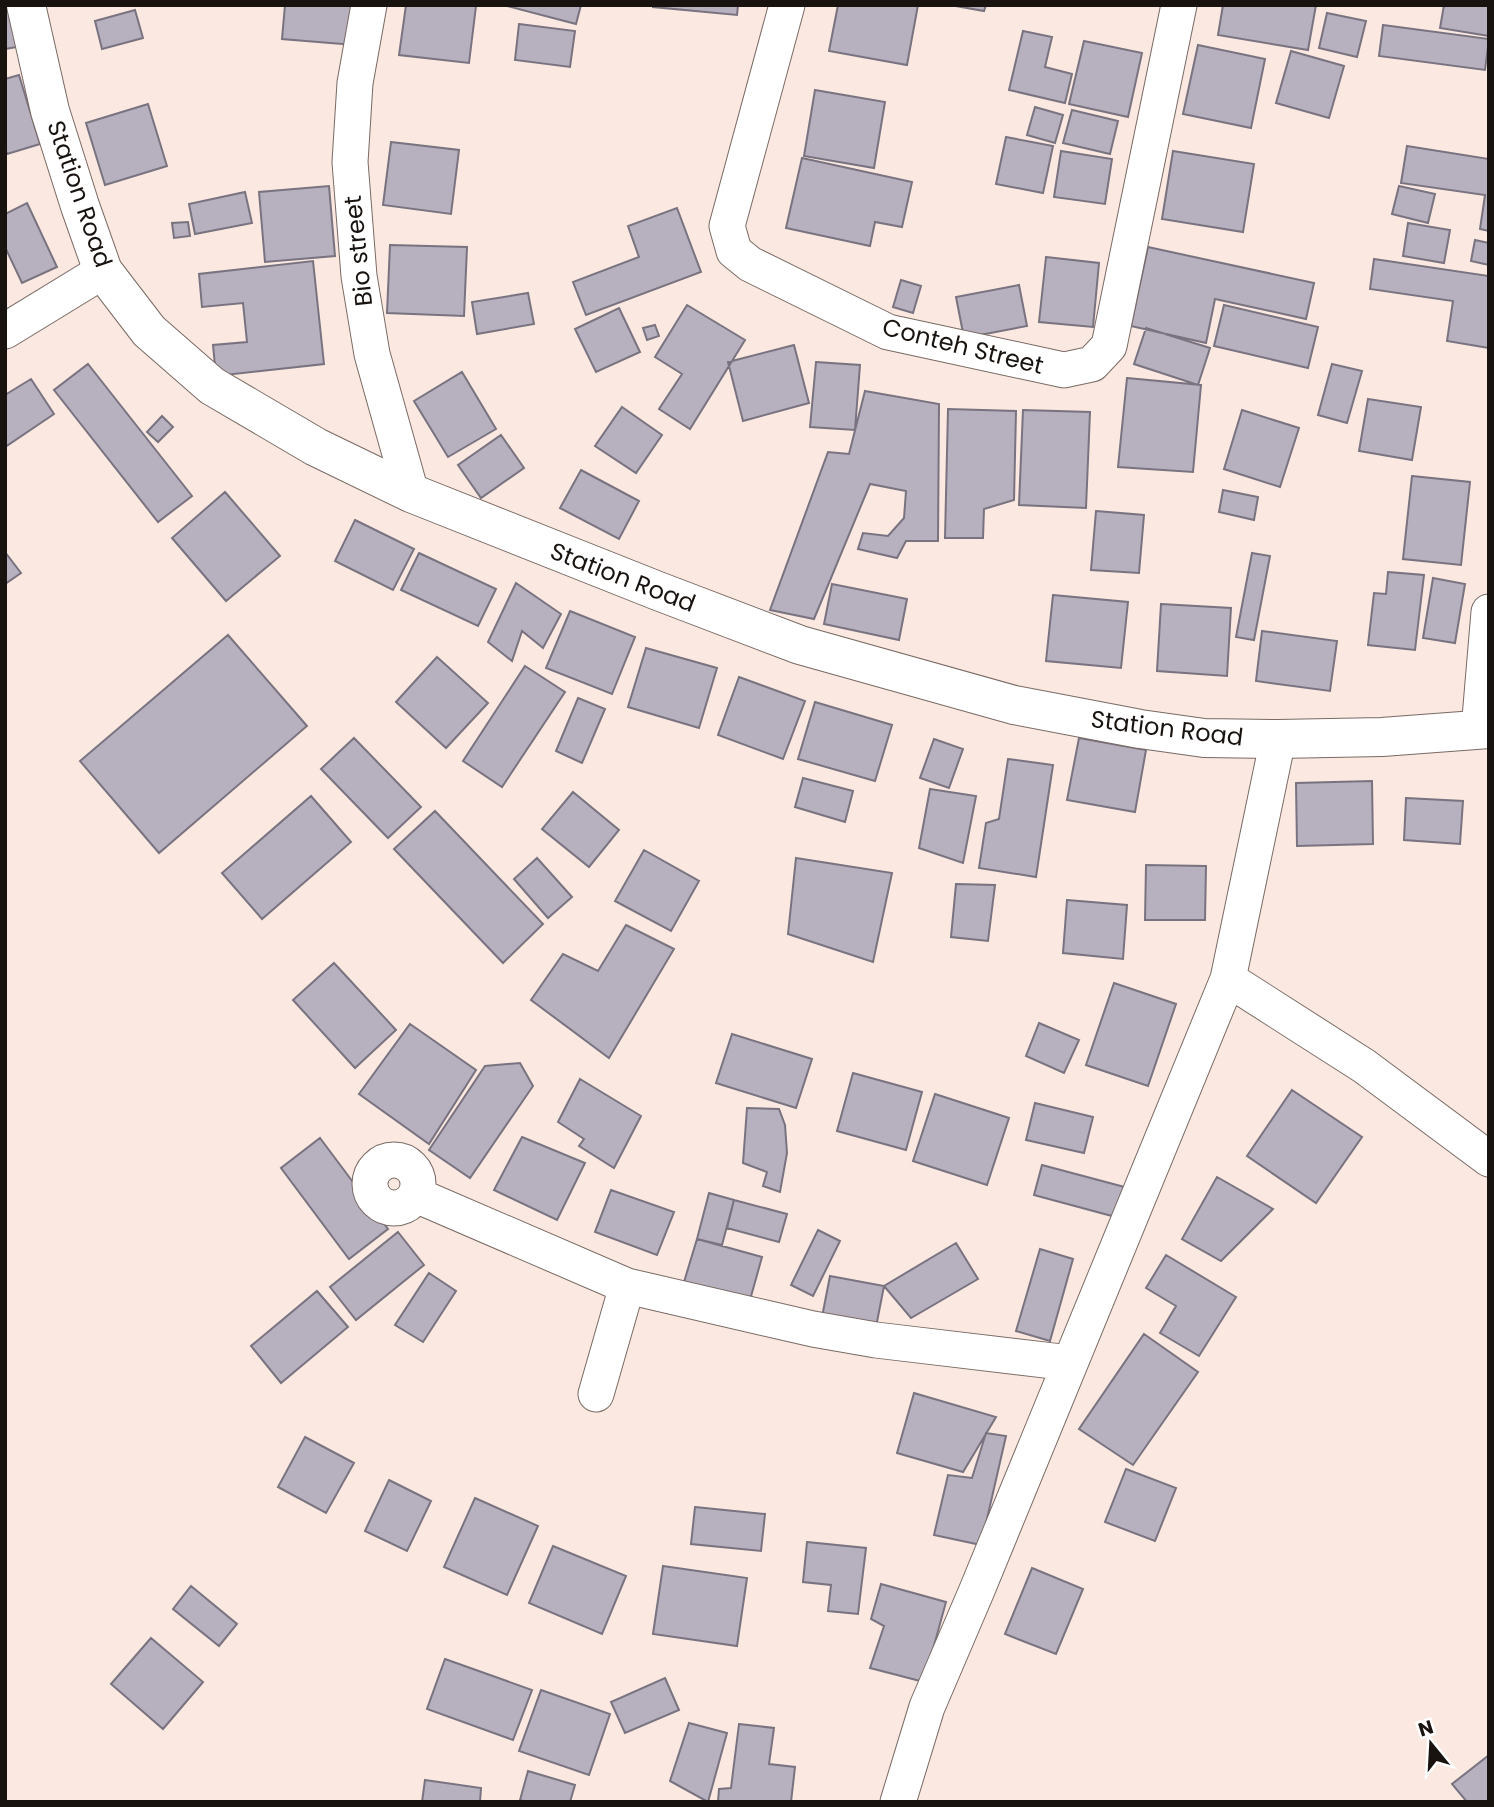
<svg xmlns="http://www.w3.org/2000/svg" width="1494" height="1807" viewBox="0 0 1494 1807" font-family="Poppins,sans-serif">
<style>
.building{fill:#b7b0bf;stroke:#797380;stroke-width:2}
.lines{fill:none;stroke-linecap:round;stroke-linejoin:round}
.minor-casing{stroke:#796a64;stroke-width:37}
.secondary-casing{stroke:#796a64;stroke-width:40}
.minor{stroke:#fff;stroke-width:35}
.secondary{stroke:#fff;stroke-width:38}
.labels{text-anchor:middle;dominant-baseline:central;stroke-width:6;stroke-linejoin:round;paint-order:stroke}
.street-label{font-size:24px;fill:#191310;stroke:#fff}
</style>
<rect width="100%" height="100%" fill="#fae8e1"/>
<path class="building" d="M5,5h5l7,42 -12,2z
M285,5h73l-4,40 -72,-6z
M406,5l70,1 -7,57 -70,-8z
M503,5h78l-5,19z
M653,5h85l-1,10 -84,-8z
M838,5h80l-11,60 -78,-14z
M950,5h36l-2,6z
M1223,5h93l-8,45 -90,-15z
M1444,5h45v31l-49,-8z
M135,10l8,28 -41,11 -7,-28z
M1327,13l39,8 -9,36 -38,-9z
M519,24l56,7 -5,36 -55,-7z
M1383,25l106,14 -4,31 -106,-14z
M1023,31l29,6 -7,30 27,7 -7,29 -56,-13z
M1084,41l58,12 -14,64 -59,-13z
M1198,45l67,14 -14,69 -68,-14z
M1291,51l53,15 -15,52 -53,-15z
M19,75l21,69 -33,10 -2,-6v-69z
M815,90l70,12 -11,66 -70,-12z
M148,104l19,62 -62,19 -19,-62z
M1035,107l28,8 -8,28 -28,-8z
M1072,110l46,11 -8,33 -47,-11z
M1006,137l47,9 -10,47 -47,-9z
M391,142l68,8 -8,64 -68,-9z
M1407,146l82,13v72l-9,-2 5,-34 -84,-12z
M1061,151l51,8 -7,45 -51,-7z
M1173,151l81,13 -11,68 -81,-13z
M802,158l110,24 -10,45 -27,-5 -5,24 -84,-18z
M329,186l6,70 -70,6 -6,-70z
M1399,186l36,8 -7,29 -36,-9z
M245,192l7,31 -57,11 -6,-30z
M27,203l30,64 -35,16 -17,-36v-33z
M677,208l24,64 -115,43 -13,-33 66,-25 -11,-31z
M188,222l2,14 -16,2 -2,-15z
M1408,223l42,7 -6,33 -41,-7z
M1475,240l14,3v22l-18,-4z
M390,245l77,2 -3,69 -77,-3z
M1148,247l166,36 -8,36 -91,-20 -9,44 -75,-17z
M1046,257l53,6 -6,64 -54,-5z
M1374,259l115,17v72l-42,-7 6,-40 -83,-12z
M313,261l11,103 -108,12 -3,-31 34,-3 -4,-39 -41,4 -3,-33z
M901,280l20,6 -8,27 -20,-6z
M1019,285l8,41 -63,12 -8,-41z
M528,293l6,31 -57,10 -5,-32z
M687,305l58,35 -55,89 -31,-20 23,-35 -27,-17z
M1224,305l94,22 -10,41 -94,-22z
M619,308l21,44 -44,20 -21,-43z
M655,325l4,11 -12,4 -4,-12z
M1146,328l64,20 -12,37 -64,-21z
M794,345l15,58 -66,18 -15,-59z
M816,362l44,3 -5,65 -45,-3z
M88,364l104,132 -34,26 -104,-132z
M1332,364l30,7 -15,52 -29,-8z
M462,372l34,57 -48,28 -34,-56z
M1127,378l74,7 -8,87 -75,-5z
M31,379l23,35 -49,33v-52z
M865,391l74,13 -1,137h-32l-9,17 -39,-9 5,-16 25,3 16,-18 2,-27 -36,-7 -56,135 -44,-9 58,-158 21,2z
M1368,399l53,8 -9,53 -53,-9z
M622,407l40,28 -26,38 -41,-27z
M948,409l68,2 -2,89 -30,9 -1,29h-38z
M1023,410l67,2 -4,96 -67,-3z
M1242,410l57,18 -19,59 -56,-18z
M162,416l11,11 -15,15 -11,-10z
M501,435l23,33 -43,30 -23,-33z
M581,470l58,31 -20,38 -59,-31z
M1412,476l58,6 -9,83 -58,-6z
M1223,490l35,7 -4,23 -35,-8z
M225,492l55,64 -54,45 -54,-63z
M1096,511l48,4 -5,58 -48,-3z
M355,520l59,29 -21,41 -58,-29z
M5,552l16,21 -16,11z
M419,553l77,36 -18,37 -77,-36z
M1252,553l18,3 -16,84 -18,-3z
M1388,572l36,3 -9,75 -47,-5 6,-52 12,1z
M1433,578l32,6 -10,59 -32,-5z
M516,583l45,31 -18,34 -21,-17 -10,30 -24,-19z
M832,584l75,15 -8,41 -75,-16z
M1053,595l75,7 -7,66 -75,-7z
M1161,604l70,4 -4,68 -70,-5z
M570,611l65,26 -23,57 -66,-26z
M1262,631l75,10 -7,50 -74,-10z
M228,635l79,91 -148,127 -79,-92z
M646,648l71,20 -18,60 -71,-21z
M437,657l51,46 -42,45 -50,-46z
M525,666l40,26 -63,95 -39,-26z
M739,677l66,24 -22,58 -65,-24z
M578,698l27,11 -23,54 -26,-12z
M815,702l77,23 -17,56 -77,-22z
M354,738l67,69 -33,31 -67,-69z
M1079,738l67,12 -11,62 -68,-12z
M934,739l29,10 -14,39 -29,-10z
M1008,759l45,6 -17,112 -57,-9 7,-45 13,-4z
M803,778l50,13 -8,31 -50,-15z
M1372,781l1,63 -76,2 -1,-63z
M930,789l46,7 -13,67 -44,-15z
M573,792l46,38 -30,37 -47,-38z
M311,796l40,46 -89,77 -40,-46z
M1406,798l57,3 -3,43 -56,-4z
M435,811l108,113 -40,39 -109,-114z
M644,850l55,31 -28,50 -56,-30z
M537,858l35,39 -24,21 -34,-39z
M796,858l96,15 -19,89 -85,-28z
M1146,865l60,1 -1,54h-60z
M956,884l39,1 -7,56 -37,-4z
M1067,900l60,5 -4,54 -60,-6z
M626,925l48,24 -65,109 -78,-58 32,-46 35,17z
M334,963l62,67 -41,38 -62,-68z
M1114,983l62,21 -28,82 -62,-21z
M1039,1023l40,17 -15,33 -38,-17z
M410,1024l66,46 -47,74 -70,-50z
M732,1034l80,25 -16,49 -80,-25z
M520,1063l13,23 -63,92 -41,-28 56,-84z
M853,1073l69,19 -16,58 -69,-19z
M580,1079l61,37 -27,52 -35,-22 5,-7 -26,-17z
M1292,1090l70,47 -46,66 -69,-47z
M935,1094l74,24 -22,67 -74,-24z
M1035,1103l58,14 -9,36 -58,-13z
M747,1108l32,1 6,16 2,28 -7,39 -17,-6 4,-14 -24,-9z
M522,1137l63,26 -28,57 -63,-30z
M320,1138l68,91 -39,30 -68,-91z
M1042,1165l90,24 -9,30 -89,-24z
M1217,1177l56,32 -52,52 -39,-22z
M611,1190l63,22 -17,43 -62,-23z
M709,1193l25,7 -12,45 -25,-6z
M734,1200l53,14 -8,28 -52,-14z
M818,1230l22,11 -27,55 -22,-11z
M398,1232l26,33 -68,55 -26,-33z
M697,1239l65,18 -12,43 -66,-18z
M956,1243l22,36 -67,39 -27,-32z
M1040,1249l33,10 -23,82 -34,-10z
M1166,1255l70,42 -37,59 -39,-23 16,-27 -30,-18z
M429,1273l27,18 -33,51 -28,-17z
M830,1276l54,10 -8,41 -54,-10z
M317,1291l31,36 -67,56 -30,-37z
M1144,1334l54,38 -65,93 -54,-36z
M914,1393l82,24 -33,55 -66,-19z
M986,1433l20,3 -25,109 -47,-10 14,-60 24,3z
M305,1437l49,26 -28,50 -48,-26z
M1126,1469l50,19 -21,53 -50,-19z
M389,1480l42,21 -24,50 -42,-20z
M475,1498l63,28 -31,69 -63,-28z
M695,1507l70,7 -4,37 -70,-7z
M807,1542l59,6 -8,66 -30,-3 3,-26 -28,-3z
M553,1546l73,30 -24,58 -73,-31z
M663,1566l84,12 -10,68 -84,-12z
M1032,1568l51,21 -27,65 -51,-20z
M881,1584l65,18 -22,80 -54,-14 14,-42 -13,-7z
M191,1586l46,38 -18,22 -46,-37z
M151,1638l52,44 -40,47 -52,-45z
M445,1659l87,31 -19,50 -86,-31z
M665,1678l14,32 -54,23 -14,-31z
M541,1690l69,24 -21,61 -70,-24z
M689,1723l38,10 -19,69 -38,-21z
M739,1724l35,4 -5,36 26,3 -4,35h-73l1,-13 12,-1z
M1489,1755v47h-22l-15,-18z
M528,1771l47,14 -5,17h-44l-6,-2z
M425,1780l56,8 -1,14h-58z"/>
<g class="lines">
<defs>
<path id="minor" d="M369,5l-14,78 -5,79 9,114 13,78 39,139
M787,5l-60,221 7,25 16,13 138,68 176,38 28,-6 17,-18 70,-341
M5,331l98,-60
M1479,730l10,-118
M1228,979l136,87 125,93
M370 1184a24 24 0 1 1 48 0a24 24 0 1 1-48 0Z
M416,1195l211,91 186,43 63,11 194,23
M596,1394l31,-108
M898,1802l29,-95 50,-117 251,-611 50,-240"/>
<path id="secondary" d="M26,5l24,106 30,95 23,65 46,60 63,55 104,61 95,46 247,98 142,54 214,60 126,24 64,9 74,1 104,-2 107,-8"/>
</defs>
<use href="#minor" class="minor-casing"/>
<use href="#secondary" class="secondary-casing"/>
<use href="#minor" class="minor"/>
<use href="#secondary" class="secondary"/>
</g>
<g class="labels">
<g class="street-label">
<text transform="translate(80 194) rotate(71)">Station Road</text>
<text transform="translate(358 251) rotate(-96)">Bio street</text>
<text transform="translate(963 346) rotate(14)">Conteh Street</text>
<text transform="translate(623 577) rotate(21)">Station Road</text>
<text transform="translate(1167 728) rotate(7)">Station Road</text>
</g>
</g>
<rect width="1494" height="1807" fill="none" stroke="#191310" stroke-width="14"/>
<g transform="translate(1431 1744) rotate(342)" stroke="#ffffff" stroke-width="5" paint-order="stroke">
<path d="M0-5L12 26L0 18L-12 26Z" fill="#191310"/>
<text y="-10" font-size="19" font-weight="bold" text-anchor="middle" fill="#191310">N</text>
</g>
</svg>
